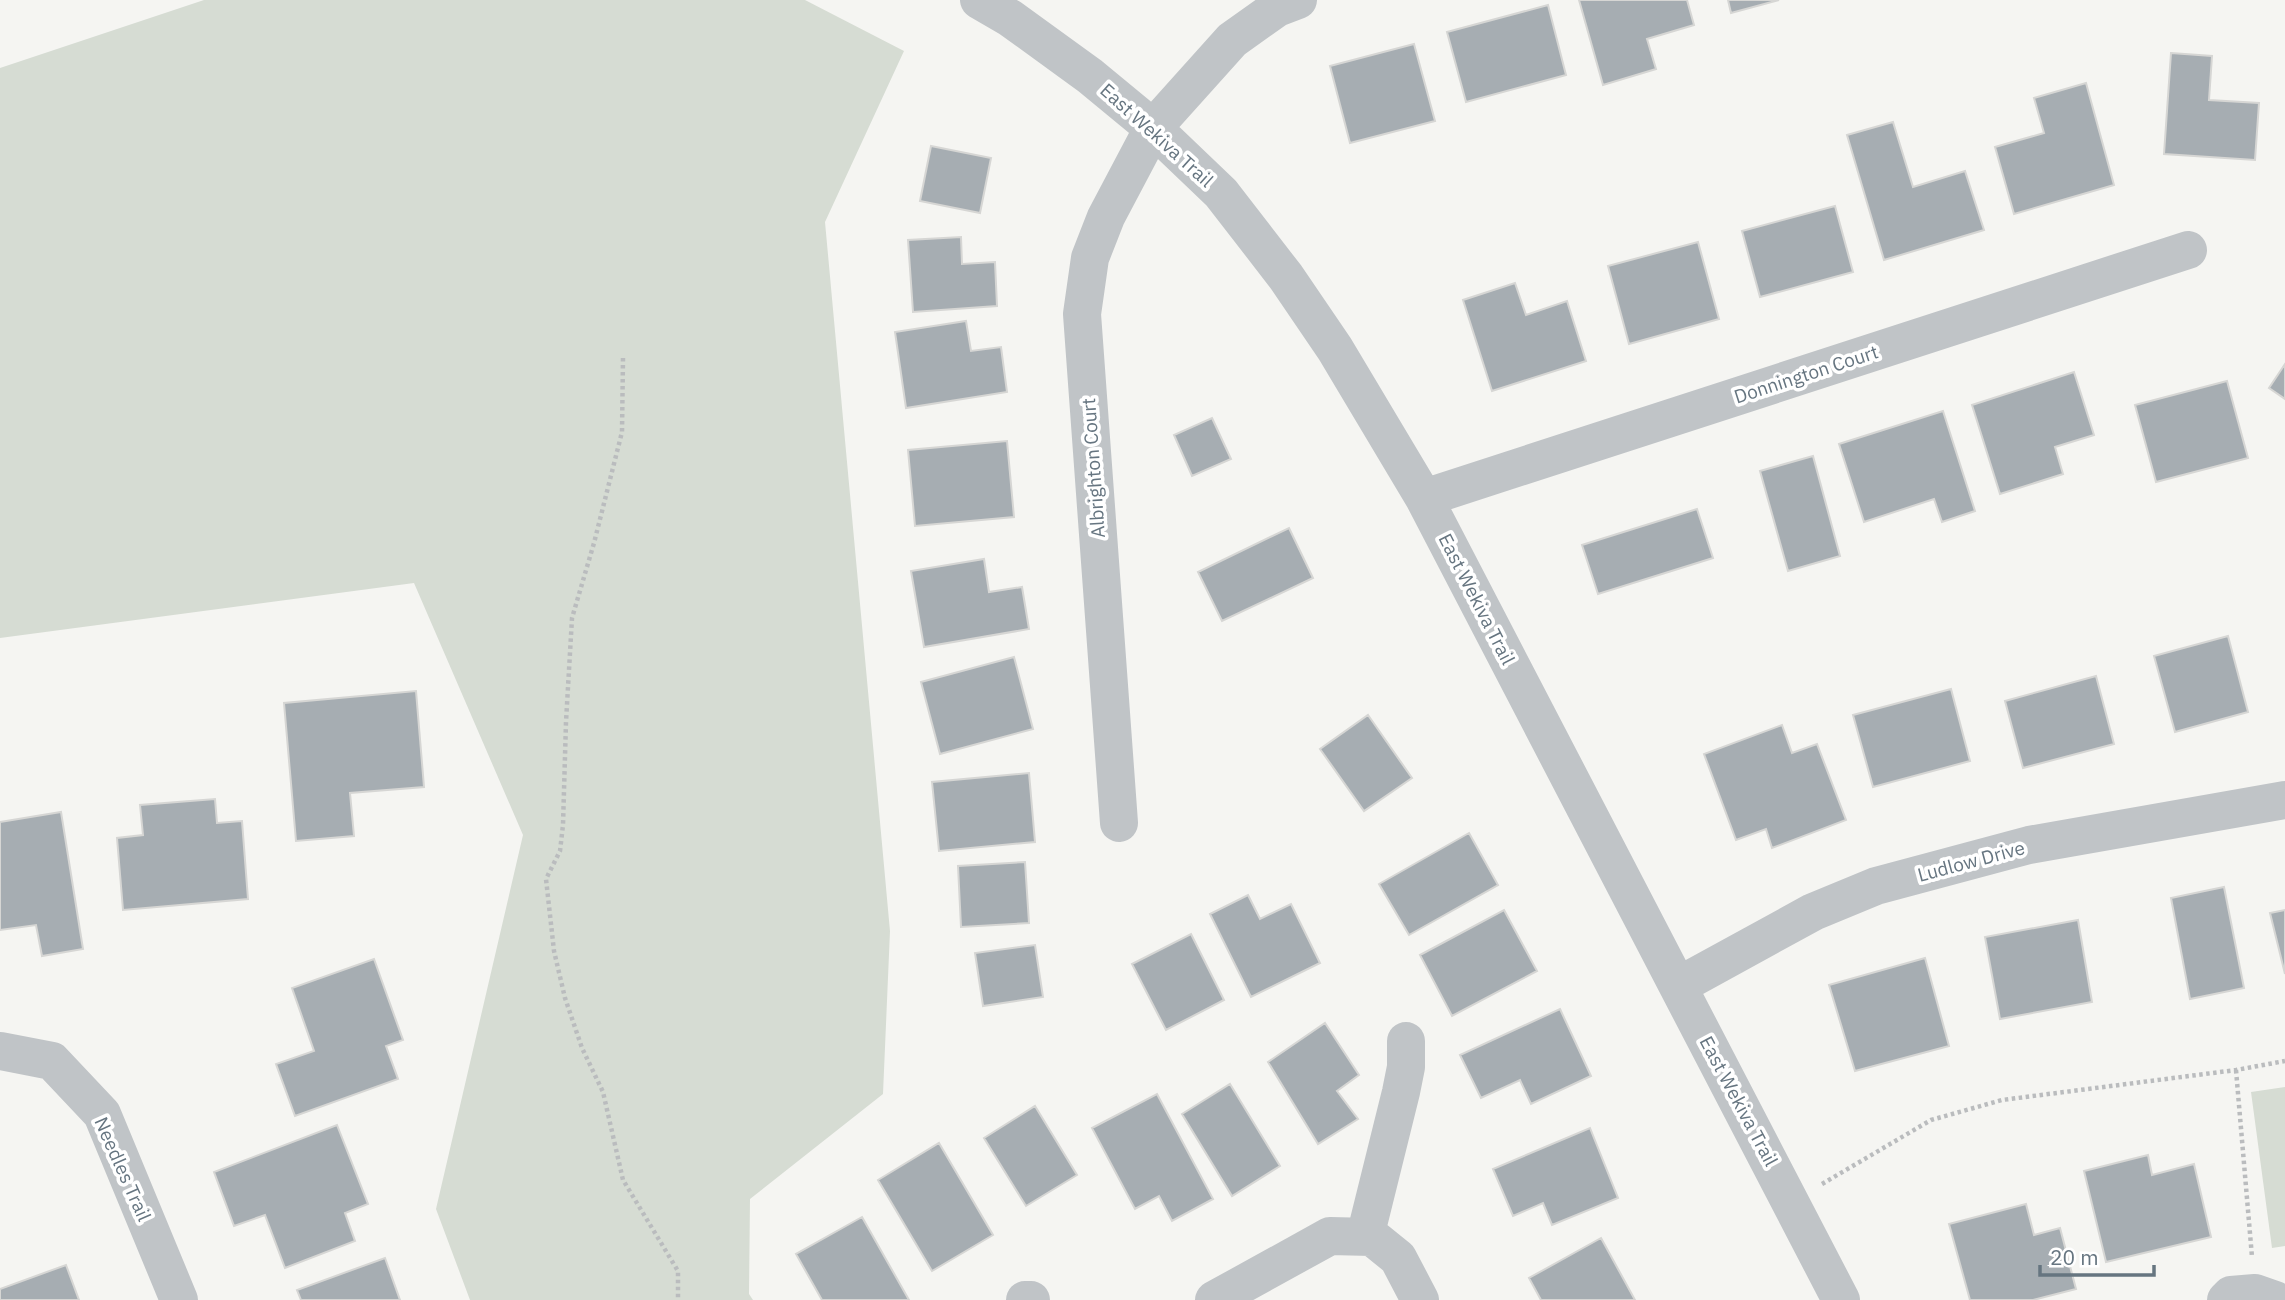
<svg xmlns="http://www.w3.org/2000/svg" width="2285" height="1300" viewBox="0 0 2285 1300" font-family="'IBM Plex Sans',sans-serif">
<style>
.green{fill:#d6dcd3}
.building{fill:#a6adb2;stroke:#d6d6d4;stroke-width:2}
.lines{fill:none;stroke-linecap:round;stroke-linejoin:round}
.path{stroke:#babcbe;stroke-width:4.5;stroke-dasharray:3.5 3.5;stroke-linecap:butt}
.minor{stroke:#c0c4c7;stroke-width:38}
.labels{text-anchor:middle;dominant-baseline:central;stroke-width:7;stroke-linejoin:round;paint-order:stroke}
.street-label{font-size:19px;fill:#667580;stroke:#fff}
</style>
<rect width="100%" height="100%" fill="#f5f5f2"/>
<path class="green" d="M204,0h601l99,51 -79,171 65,709 -7,163 -133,105 -1,95 4,6h-283l-34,-91 87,-374 -109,-252 -414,55v-570z
M2285,1087v159l-13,2 -21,-156z"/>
<path class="building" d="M1579,0h108l7,25 -47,14 9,30 -53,16z
M1728,0h51l-48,13z
M1548,5l18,70 -100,27 -19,-70z
M1414,44l21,77 -85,22 -20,-77z
M2171,53l41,3 -3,44 50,3 -4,57 -91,-6z
M2086,83l28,102 -100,29 -19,-67 49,-14 -10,-35z
M1893,122l20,65 52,-16 19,59 -100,30 -37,-125z
M931,146l60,12 -11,55 -60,-12z
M1835,206l18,66 -93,25 -18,-66z
M961,237l1,27 33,-2 2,44 -84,6 -5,-72z
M1698,242l21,77 -90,25 -21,-78z
M1515,283l11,32 41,-14 19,60 -94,30 -29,-91z
M966,321l5,30 30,-4 6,45 -101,16 -11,-76z
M2285,364v35l-16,-11z
M2074,372l20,63 -39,12 8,27 -63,20 -28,-89z
M2227,381l21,77 -92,24 -21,-77z
M1943,411l32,100 -33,11 -8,-23 -70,23 -25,-78z
M1212,418l19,41 -39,17 -18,-41z
M1007,441l7,76 -99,9 -7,-76z
M1813,456l27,100 -52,15 -28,-100z
M1697,509l16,49 -115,36 -16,-49z
M1289,528l24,50 -91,43 -24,-49z
M984,559l5,33 33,-5 7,42 -105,18 -13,-76z
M2228,636l20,76 -73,20 -21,-76z
M1014,657l19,72 -93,25 -19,-72z
M2096,676l18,68 -91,24 -18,-67z
M1951,689l19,72 -97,26 -20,-72z
M416,691l8,96 -74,6 4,43 -58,5 -12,-138z
M1368,715l44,63 -48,33 -44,-62z
M1782,725l10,28 25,-9 29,76 -74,28 -6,-19 -30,11 -32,-86z
M1029,773l6,69 -96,9 -7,-69z
M215,799l2,24 25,-2 6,78 -125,11 -6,-72 26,-3 -3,-30z
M61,812l22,137 -41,7 -6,-31 -36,5v-108z
M1469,833l29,52 -89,50 -30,-51z
M1025,862l4,61 -68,4 -3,-61z
M2224,887l20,101 -54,11 -19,-101z
M1248,895l12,24 31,-15 29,59 -69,34 -41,-83z
M1504,910l33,61 -85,45 -32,-61z
M2285,910v64l-15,-61z
M2078,920l14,82 -92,17 -15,-82z
M1191,934l33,66 -58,30 -34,-66z
M1035,945l8,52 -60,9 -8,-53z
M1925,958l24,88 -94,25 -26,-86z
M374,959l29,81 -17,6 12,33 -103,37 -19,-52 38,-13 -22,-63z
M1560,1009l31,67 -60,28 -11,-24 -39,18 -21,-43z
M1325,1023l34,52 -22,16 21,28 -40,25 -50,-82z
M1230,1084l50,82 -48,30 -50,-82z
M1157,1094l56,105 -41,22 -13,-25 -24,13 -43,-81z
M1035,1106l42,69 -51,31 -42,-68z
M337,1125l31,79 -23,9 10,28 -70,27 -20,-53 -31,11 -20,-54z
M1590,1128l28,70 -66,27 -9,-22 -30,13 -20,-47z
M939,1143l54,92 -61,36 -54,-91z
M2148,1155l4,20 42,-11 17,73 -105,25 -22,-91z
M2026,1204l8,31 26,-7 16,61 -43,11h-63l-21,-76z
M862,1217l47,83h-87l-26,-46z
M1601,1238l34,62h-94l-12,-22z
M385,1258l15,42h-99l-4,-10z
M66,1265l13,35h-79v-11z"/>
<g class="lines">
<path class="path" d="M623,358l-1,74 -28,111 -22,75 -6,104 -3,103 -3,26 -14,28 8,72 11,47 17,50 21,44 20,88 55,91v29
M2236,1070l16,187
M1822,1184l109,-64 71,-20 234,-30 49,-9"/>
<path class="minor" d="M979,0l31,18 80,58 63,52 68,65 65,84 49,72 89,149 417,802
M1424,498l764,-248
M1119,823l-37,-509 8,-56 16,-41 47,-89 79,-88 45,-32 21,-8
M1678,986l135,-74 63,-26 153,-41 256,-45
M0,1051l52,10 50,53 77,186
M1365,1237l36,-145 5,-25v-26
M1025,1300h6
M1214,1300l116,-64 42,1 26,21 22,42
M2226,1300l5,-5 24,-2 20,7"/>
</g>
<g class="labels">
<g class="street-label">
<text transform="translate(1157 135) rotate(42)">East Wekiva Trail</text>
<text transform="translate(1806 374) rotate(-18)">Donnington Court</text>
<text transform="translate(1093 468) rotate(-94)">Albrighton Court</text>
<text transform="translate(1477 599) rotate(63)">East Wekiva Trail</text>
<text transform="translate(1971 861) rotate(-15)">Ludlow Drive</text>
<text transform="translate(1739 1101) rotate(62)">East Wekiva Trail</text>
<text transform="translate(123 1169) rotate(66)">Needles Trail</text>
</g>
</g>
<path d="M2040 1265v10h114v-10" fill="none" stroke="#667580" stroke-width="3.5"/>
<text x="2050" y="1265" font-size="21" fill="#667580" stroke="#ffffff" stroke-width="5" paint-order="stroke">20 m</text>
</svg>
